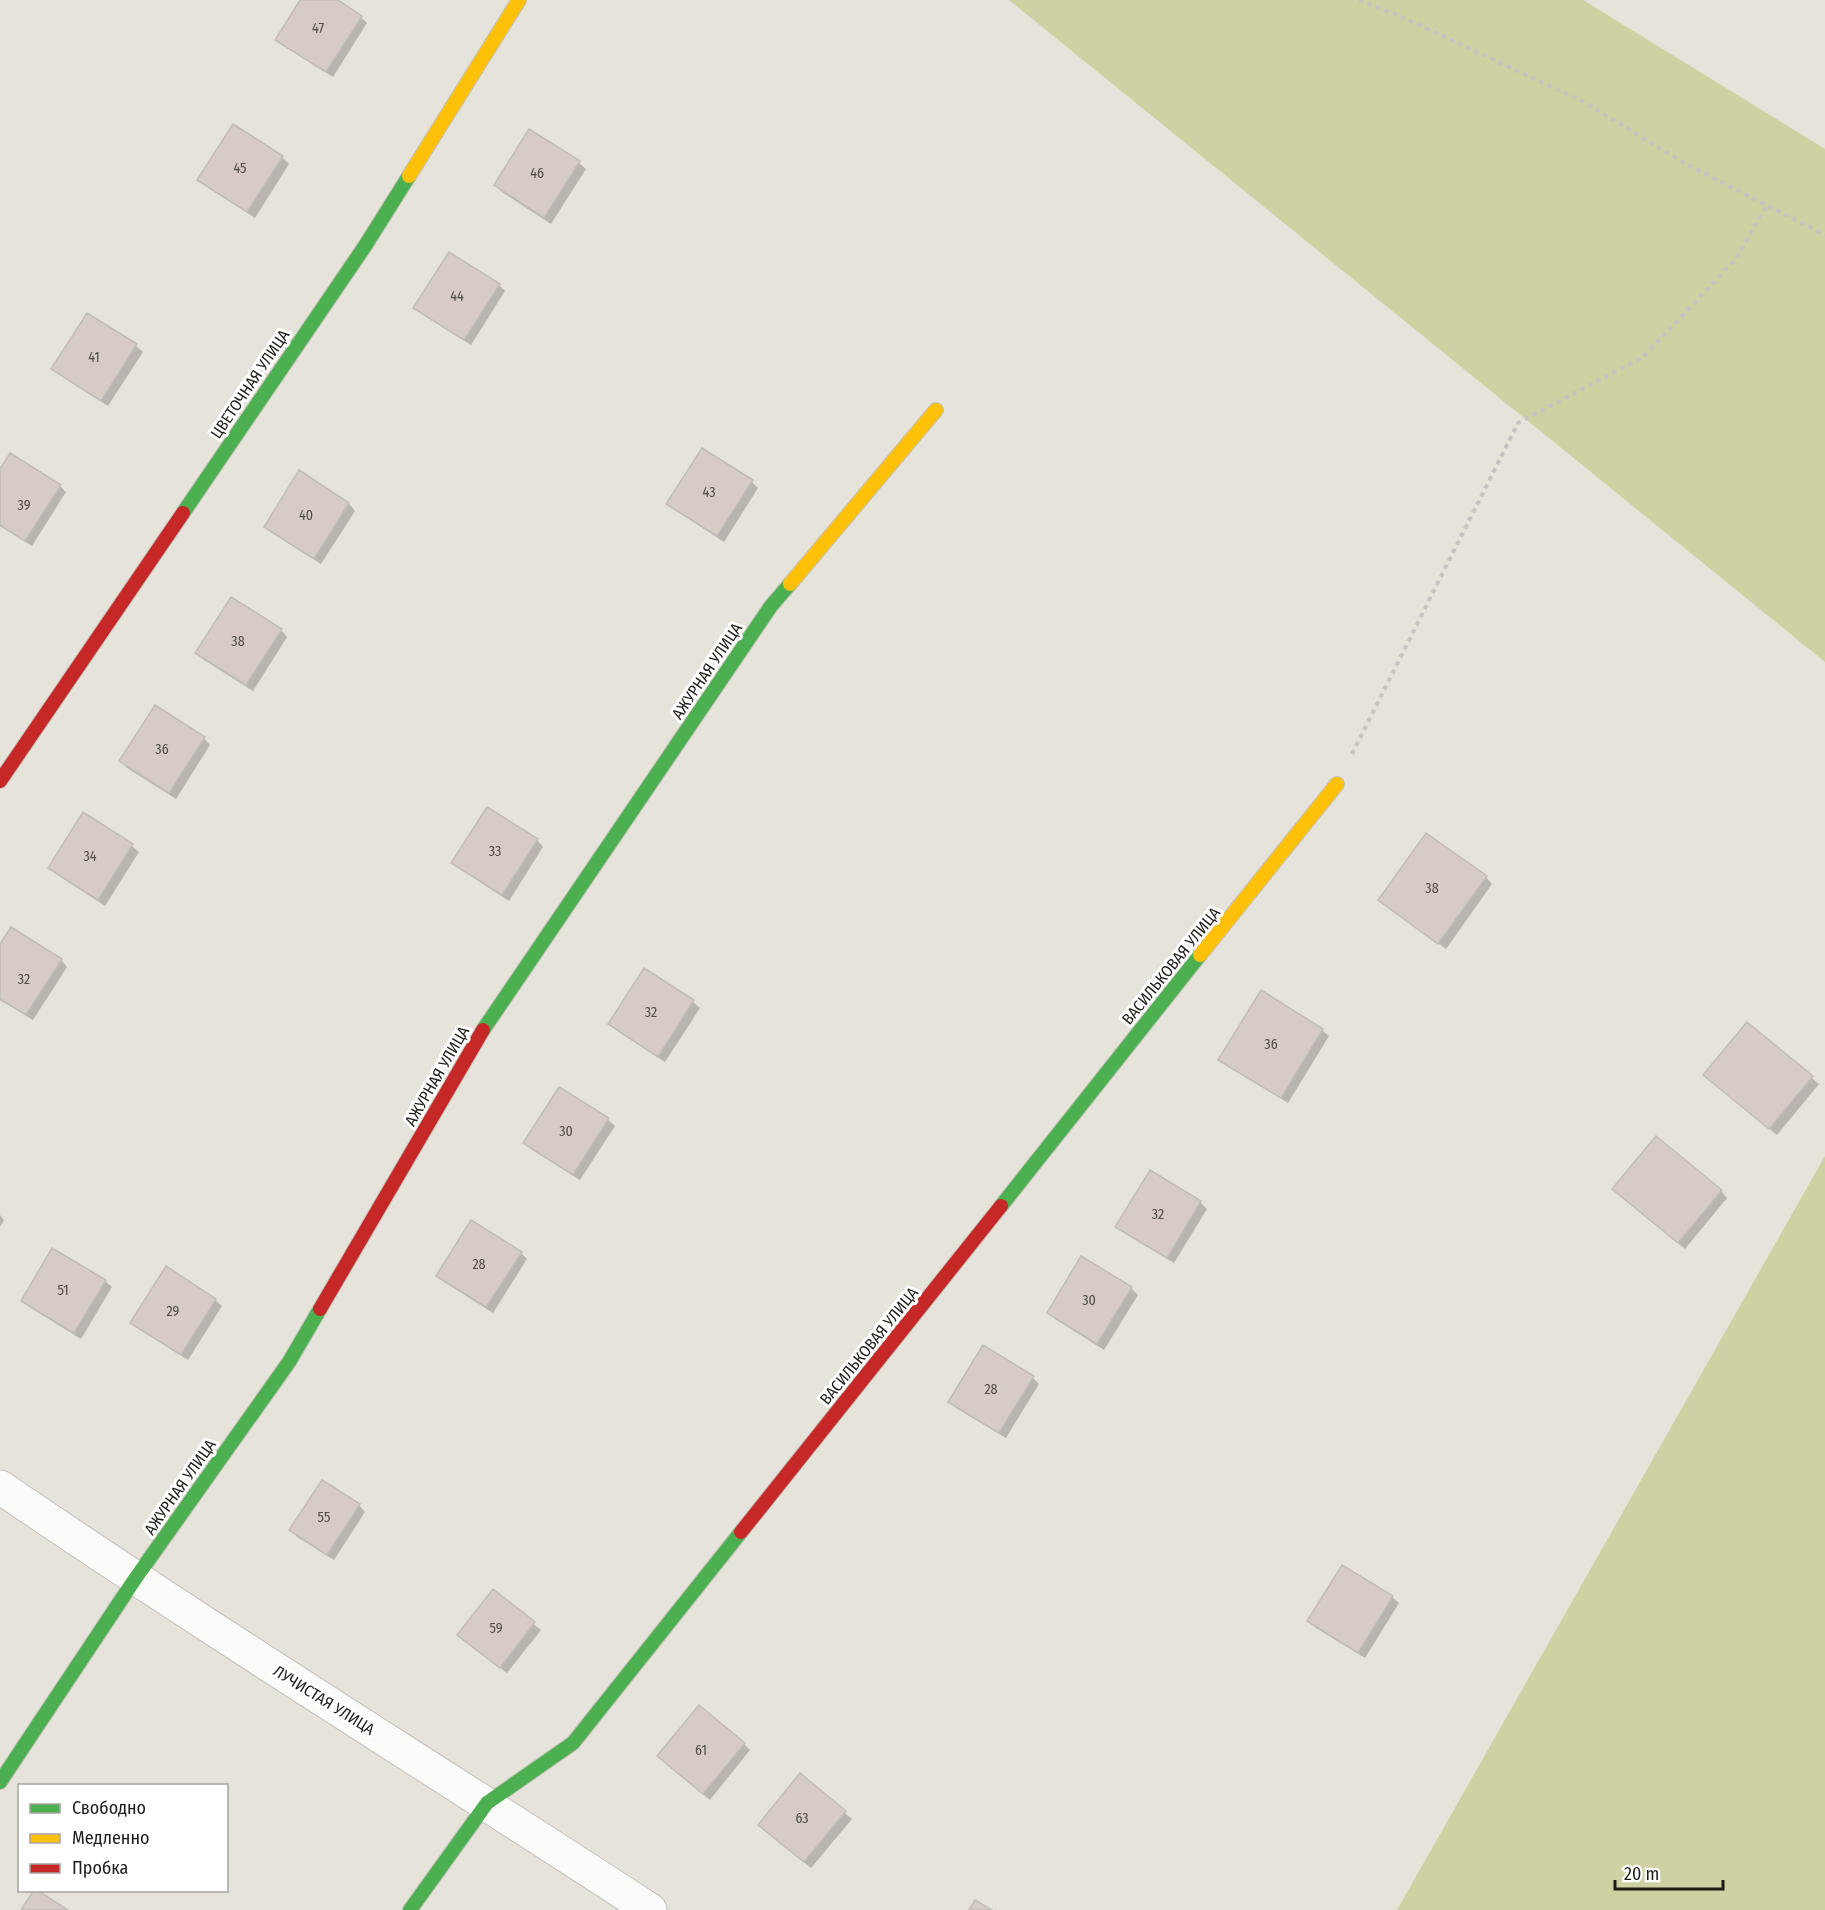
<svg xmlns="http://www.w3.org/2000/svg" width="1825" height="1910" viewBox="0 0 1825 1910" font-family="'Fira Sans Condensed',sans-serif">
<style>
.grass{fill:#ced1a2}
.shadow{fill:#0003}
.building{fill:#d7cbc6;stroke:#c0bcb8;stroke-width:1.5}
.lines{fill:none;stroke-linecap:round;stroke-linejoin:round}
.street-casing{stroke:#c2c0ba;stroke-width:35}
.fast-casing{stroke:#c2c0ba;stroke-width:16}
.slow-casing{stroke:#c2c0ba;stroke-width:16}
.jam-casing{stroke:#c2c0ba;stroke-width:16}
.path{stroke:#c5c4c1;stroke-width:4;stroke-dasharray:4.5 4.5;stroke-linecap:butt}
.street{stroke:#fbfbfa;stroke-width:33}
.fast{stroke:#4caf50;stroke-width:14}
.slow{stroke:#ffc107;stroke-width:14}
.jam{stroke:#c62828;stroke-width:14}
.labels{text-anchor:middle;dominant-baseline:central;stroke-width:6;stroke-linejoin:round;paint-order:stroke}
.number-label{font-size:14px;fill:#504c47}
.street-label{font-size:16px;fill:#1e1c18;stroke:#fff}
</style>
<rect width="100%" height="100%" fill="#e6e3db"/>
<path class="grass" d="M1009,0h574l242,149v513z
M1825,1156v754h-428z"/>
<path class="shadow" d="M302,0h33l26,17 6,6 -34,54 -49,-31 -7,-7z
M234,126l48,31 7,7 -34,54 -49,-32 -7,-6z
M530,132l49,31 7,6 -35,55 -49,-32 -6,-7z
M499,285l6,6 -34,54 -49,-31 -7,-6z
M87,315l49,31 7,6 -35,54 -48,-31 -7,-7z
M0,471l60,15 6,6 -34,54 -32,-20z
M300,472l49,32 6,7 -34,53 -49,-31 -7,-6z
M752,482l6,6 -34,54 -49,-32 -7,-6z
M281,630l6,7 -34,54 -49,-31 -7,-7z
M204,738l6,7 -34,54 -49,-31 -6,-7z
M84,814l48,32 7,6 -34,54 -49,-32 -7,-6z
M537,840l6,7 -34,54 -49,-32 -7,-6z
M1486,877l6,7 -46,65 -66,-49z
M0,947l61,13 6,7 -34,53 -33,-20z
M644,970l49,32 7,6 -35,54 -49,-32 -6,-6z
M1747,1024l72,60 -42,51 -65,-54z
M1322,1030l7,6 -41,67 -61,-37 -7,-6z
M608,1120l7,6 -35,54 -49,-31 -6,-7z
M1151,1172l49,30 7,7 -33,54 -50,-30 -7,-6z
M1721,1191l6,7 -42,51 -65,-53z
M0,1215l4,5 -4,7z
M521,1253l6,6 -34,54 -49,-31 -7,-7z
M1082,1258l49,30 7,7 -34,55 -49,-31 -6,-7z
M105,1281l7,6 -31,52 -52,-32 -6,-6z
M215,1300l7,6 -34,54 -49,-31 -7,-6z
M1033,1378l6,6 -33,54 -50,-30 -6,-6z
M359,1505l6,7 -31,48 -37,-23 -6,-7z
M493,1591l48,39 -34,43 -42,-32z
M1392,1597l7,6 -34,55 -49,-30 -7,-7z
M744,1744l6,6 -40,50 -51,-44z
M800,1775l52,44 -41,49 -45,-37z"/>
<path class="building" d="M300,0h38l24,16 -36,56 -51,-32z
M233,124l50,32 -36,56 -50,-32z
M529,129l51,32 -36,57 -50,-33z
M449,252l51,32 -36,56 -51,-32z
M87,313l50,31 -36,57 -50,-32z
M702,448l51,32 -36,56 -51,-32z
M10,453l51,32 -36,56 -25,-16v-56z
M299,470l50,33 -35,56 -50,-32z
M231,597l51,32 -36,56 -51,-32z
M155,705l50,32 -36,56 -50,-32z
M487,807l51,32 -36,56 -51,-32z
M83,812l50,32 -35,56 -50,-32z
M1426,833l61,43 -49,68 -60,-44z
M11,927l51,32 -36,56 -26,-16v-55z
M644,968l50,32 -36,57 -50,-33z
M1261,990l62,39 -42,69 -63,-38z
M1747,1022l66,54 -44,53 -66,-54z
M559,1087l50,31 -36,57 -50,-32z
M1656,1136l66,54 -44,53 -66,-54z
M1150,1170l51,31 -34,57 -52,-31z
M471,1220l51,32 -36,55 -50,-31z
M52,1248l54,32 -32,53 -53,-32z
M1081,1256l51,31 -35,57 -50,-31z
M166,1266l50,33 -35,56 -51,-32z
M983,1345l51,31 -35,57 -51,-31z
M322,1480l38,24 -33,51 -38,-25z
M1342,1565l51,31 -35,57 -51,-32z
M493,1589l42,33 -35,46 -43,-33z
M699,1705l46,38 -42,51 -46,-38z
M800,1773l46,38 -42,51 -46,-37z
M34,1890h3l31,20h-47z
M975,1900l17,10h-23z"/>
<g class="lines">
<defs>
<path id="street" d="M0,1487c214,146 434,282 650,423"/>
<path id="fast" d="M183,513l182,-267 44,-70
M483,1030l288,-424 19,-22
M1001,1206l199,-251
M0,1782l135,-203 154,-217 31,-53
M410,1910l77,-107 86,-60 168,-211"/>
<path id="slow" d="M409,176l110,-176
M790,584l146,-174
M1200,955l137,-171"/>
<path id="jam" d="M0,781l183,-268
M320,1309l163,-279
M741,1532l260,-326"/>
</defs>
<use href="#street" class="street-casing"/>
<use href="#fast" class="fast-casing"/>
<use href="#slow" class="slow-casing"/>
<use href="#jam" class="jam-casing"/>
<path class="path" d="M1359,0l43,17 182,85 100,61 141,72
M1352,754l166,-331 125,-66 92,-97 32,-55"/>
<use href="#street" class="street"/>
<use href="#fast" class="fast"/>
<use href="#slow" class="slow"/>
<use href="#jam" class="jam"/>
</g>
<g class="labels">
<g class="number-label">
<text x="318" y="28">47</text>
<text x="240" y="168">45</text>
<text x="537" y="173">46</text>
<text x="457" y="296">44</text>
<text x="94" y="357">41</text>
<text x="709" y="492">43</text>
<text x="24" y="505">39</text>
<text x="306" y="515">40</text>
<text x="238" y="641">38</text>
<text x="162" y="749">36</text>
<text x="495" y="851">33</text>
<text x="90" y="856">34</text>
<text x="1432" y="888">38</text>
<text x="24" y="979">32</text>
<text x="651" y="1012">32</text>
<text x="1271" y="1044">36</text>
<text x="566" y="1131">30</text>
<text x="1158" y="1214">32</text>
<text x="479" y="1264">28</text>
<text x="63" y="1290">51</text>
<text x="1089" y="1300">30</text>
<text x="173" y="1311">29</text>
<text x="991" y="1389">28</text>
<text x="324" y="1517">55</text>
<text x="496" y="1628">59</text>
<text x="701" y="1750">61</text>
<text x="802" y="1818">63</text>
</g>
<g class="street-label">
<text transform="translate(250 384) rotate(-56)">ЦВЕТОЧНАЯ УЛИЦА</text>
<text transform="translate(707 671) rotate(-56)">АЖУРНАЯ УЛИЦА</text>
<text transform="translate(1171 966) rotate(-51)">ВАСИЛЬКОВАЯ УЛИЦА</text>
<text transform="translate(437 1076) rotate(-60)">АЖУРНАЯ УЛИЦА</text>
<text transform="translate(869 1346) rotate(-51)">ВАСИЛЬКОВАЯ УЛИЦА</text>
<text transform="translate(180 1487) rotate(-55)">АЖУРНАЯ УЛИЦА</text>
<text transform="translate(324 1700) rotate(32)">ЛУЧИСТАЯ УЛИЦА</text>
</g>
</g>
<rect x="18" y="1784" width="210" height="108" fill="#ffffff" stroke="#a5a4a3" stroke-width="1.5"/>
<rect x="30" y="1804" width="30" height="9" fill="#4caf50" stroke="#a5a4a3" stroke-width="1.5"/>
<text x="72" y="1814" font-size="18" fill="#1e1c18">Свободно</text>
<rect x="30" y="1834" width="30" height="9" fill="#ffc107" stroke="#a5a4a3" stroke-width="1.5"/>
<text x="72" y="1844" font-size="18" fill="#1e1c18">Медленно</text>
<rect x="30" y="1864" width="30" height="9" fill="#c62828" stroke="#a5a4a3" stroke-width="1.5"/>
<text x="72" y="1874" font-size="18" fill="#1e1c18">Пробка</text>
<path d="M1615 1880v9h108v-9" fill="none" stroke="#1e1c18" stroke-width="3"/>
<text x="1624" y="1880" font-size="18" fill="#1e1c18" stroke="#ffffff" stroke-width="4.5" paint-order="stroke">20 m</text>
</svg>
